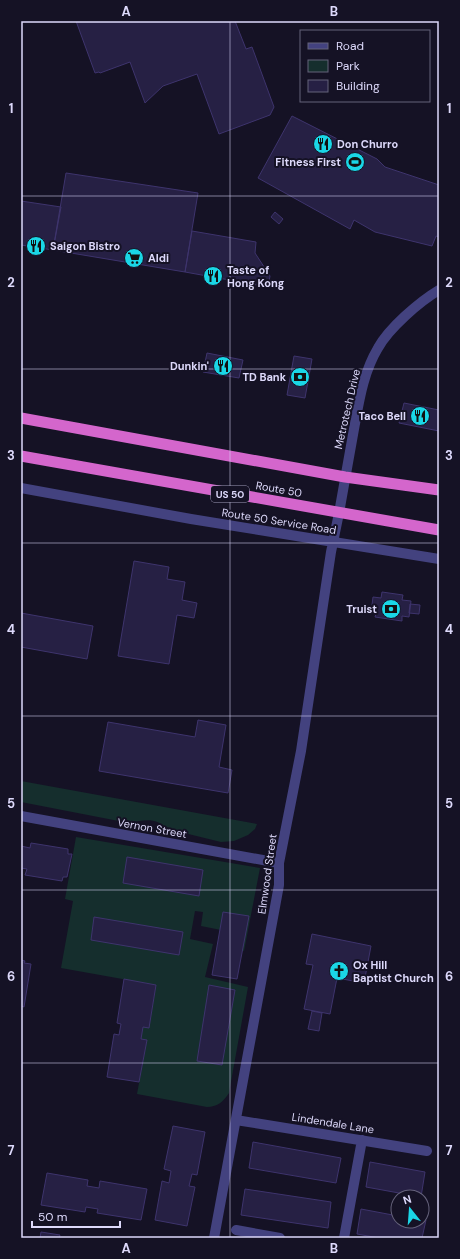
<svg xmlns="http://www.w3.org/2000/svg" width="460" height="1259" viewBox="0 0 460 1259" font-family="'DM Sans',sans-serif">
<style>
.green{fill:#152e2d}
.building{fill:#262044;stroke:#3e346d}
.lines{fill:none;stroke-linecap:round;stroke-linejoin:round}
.minor{stroke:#43427f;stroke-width:10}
.tertiary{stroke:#43427f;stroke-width:10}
.trunk{stroke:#d466cc;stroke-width:11}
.grid{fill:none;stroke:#ddd9fb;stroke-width:1;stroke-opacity:0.55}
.labels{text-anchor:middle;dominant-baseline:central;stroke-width:4;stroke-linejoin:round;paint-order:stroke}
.shield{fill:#151225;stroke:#a19dbb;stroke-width:1}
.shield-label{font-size:10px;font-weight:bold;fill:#ddd9fb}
.poi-label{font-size:11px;font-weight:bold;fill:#ddd9fb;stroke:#151225;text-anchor:start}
.street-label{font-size:11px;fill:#ddd9fb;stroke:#151225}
.neatline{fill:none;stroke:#ddd9fb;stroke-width:1.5}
.grid-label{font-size:13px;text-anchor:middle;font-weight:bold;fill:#ddd9fb}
</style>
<rect width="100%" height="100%" fill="#151225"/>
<path class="green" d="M21,781l236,43 -2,5 -7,6 -14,6 -13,1 -53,-13c-14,-12 -22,-9 -39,-6l-108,-21z
M76,837l184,31 -16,83 -20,-5 2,-15 -25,-5 2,-14 -8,-1 -5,28 23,5 -8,33 43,10 -19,106c-6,9 -12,14 -22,14l-70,-13 10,-54 -6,-1 2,-12h6l7,-42 -95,-17 12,-67 -8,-2z"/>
<path class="building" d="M76,21h159l11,28 6,-2 22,60 -4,8 -51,19 -22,-60 -34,12 -18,17 -15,-41 -30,11 -1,-1 -4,1z
M292,116l85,43 8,8 54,18v52l-3,-1 -4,10 -57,-14 -21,-12 -4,9 -92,-51z
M66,173l132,20 -13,79 -132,-22z
M21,201l40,6 -8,43 -32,-5z
M275,212l8,7 -4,5 -8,-7z
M192,231l64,11 -1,11 15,23 -2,11 -83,-15z
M207,353l36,7 -4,18 -36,-6z
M294,356l18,3 -7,39 -18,-3z
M404,403l35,7v21l-40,-8z
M134,561l35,6 -2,12 18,3 -3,18 15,3 -3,15 -17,-3 -8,49 -51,-8z
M382,592l21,3 -1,5 9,1 -2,16 -7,-1v5l-27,-4 1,-3 -5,-1 2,-16 8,1z
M410,604l10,1 -1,9 -10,-1z
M21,613l72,13 -6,33 -66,-12z
M198,720l28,5 -7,42 13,3 -4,23 -129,-22 9,-49 87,15z
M31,843l37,6v5h4l-5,23h-4l-1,4 -37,-6 2,-6 -6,-1v-22l9,2z
M127,857l76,13 -4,26 -76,-13z
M223,912l26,4 -12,63 -25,-4z
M94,917l89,15 -4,23 -88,-15z
M312,934l59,12 -7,37 -27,-5 -7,36 -26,-5 9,-44 -7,-1z
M21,960l4,1 -1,2 7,1 -7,43 -3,-1z
M124,979l32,6 -7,43 -6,-1 -2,12 6,1 -8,42 -32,-5 7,-43 5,1 2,-11 -4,-1z
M209,985l26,5 -13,75 -25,-4z
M312,1011l10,2 -3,18 -11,-2z
M173,1126l32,6 -8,43 -5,-1 -3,12 6,1 -8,39 -32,-6 7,-39 7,2 2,-12 -7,-2z
M253,1142l88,16 -5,25 -87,-15z
M370,1162l55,10 -4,25 -55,-10z
M47,1173l41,7 -1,6 12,2 1,-7 47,8 -6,31 -44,-7 1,-4 -12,-2 -1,5 -44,-7z
M245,1189l86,13 -3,26 -87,-13z
M361,1209l37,7v5l28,-1 -4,18h-43l-22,-4z
M41,1232l19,3 -1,3h-19z"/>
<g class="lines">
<path class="minor" d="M21,488l170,31 248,40
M21,816l258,47
M236,1120l191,31
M236,1230l44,8
M214,1238l65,-353v-22l22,-112 30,-199 8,-39
M344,1238l18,-98"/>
<path class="tertiary" d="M339,513c5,-28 10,-56 15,-84 5,-27 9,-56 24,-81 11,-20 41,-46 61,-58"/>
<path class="trunk" d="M21,418l324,59 94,13
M21,456l418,74"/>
</g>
<path class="grid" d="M230,21v1217M21,196h418M21,369h418M21,543h418M21,716h418M21,890h418M21,1063h418"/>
<defs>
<symbol id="restaurant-disc" viewBox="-11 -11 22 22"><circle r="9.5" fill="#1ad6e6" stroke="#151225"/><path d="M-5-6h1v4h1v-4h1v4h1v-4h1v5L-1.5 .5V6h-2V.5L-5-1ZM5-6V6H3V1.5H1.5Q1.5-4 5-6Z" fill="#111"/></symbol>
<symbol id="stadium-disc" viewBox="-11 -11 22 22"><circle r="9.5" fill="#1ad6e6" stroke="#151225"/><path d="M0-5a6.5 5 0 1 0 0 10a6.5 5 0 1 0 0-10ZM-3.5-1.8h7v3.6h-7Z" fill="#111"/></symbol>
<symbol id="supermarket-disc" viewBox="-11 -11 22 22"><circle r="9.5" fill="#1ad6e6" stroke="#151225"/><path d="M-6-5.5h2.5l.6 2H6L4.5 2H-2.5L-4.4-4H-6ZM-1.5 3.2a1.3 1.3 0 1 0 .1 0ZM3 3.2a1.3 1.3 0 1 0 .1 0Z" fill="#111"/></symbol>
<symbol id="bank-disc" viewBox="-11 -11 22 22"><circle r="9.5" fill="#1ad6e6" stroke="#151225"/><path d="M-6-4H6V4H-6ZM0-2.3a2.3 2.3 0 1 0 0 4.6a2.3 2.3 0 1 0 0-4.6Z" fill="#111"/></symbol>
<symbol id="church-disc" viewBox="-11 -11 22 22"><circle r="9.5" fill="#1ad6e6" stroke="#151225"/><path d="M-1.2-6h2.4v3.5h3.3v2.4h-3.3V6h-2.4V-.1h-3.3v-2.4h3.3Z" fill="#111"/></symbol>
</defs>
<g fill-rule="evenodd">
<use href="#restaurant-disc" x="312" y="133" width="22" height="22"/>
<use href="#stadium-disc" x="344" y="151" width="22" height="22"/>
<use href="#restaurant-disc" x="25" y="235" width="22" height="22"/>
<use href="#supermarket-disc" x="123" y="247" width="22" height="22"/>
<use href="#restaurant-disc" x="202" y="265" width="22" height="22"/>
<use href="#restaurant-disc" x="212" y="355" width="22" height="22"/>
<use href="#bank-disc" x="289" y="366" width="22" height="22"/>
<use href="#restaurant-disc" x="409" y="405" width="22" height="22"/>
<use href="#bank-disc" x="380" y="598" width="22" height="22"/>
<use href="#church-disc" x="328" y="960" width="22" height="22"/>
</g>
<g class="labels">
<rect class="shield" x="211" y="486" width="38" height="16" rx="3"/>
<g class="shield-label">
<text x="230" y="494">US 50</text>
</g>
<g class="poi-label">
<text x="337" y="144">Don Churro</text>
<text x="341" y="162" text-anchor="end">Fitness First</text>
<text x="50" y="246">Saigon Bistro</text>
<text x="148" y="258">Aldi</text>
<text x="227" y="270">Taste of<tspan x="227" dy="13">Hong Kong</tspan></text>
<text x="209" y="366" text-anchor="end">Dunkin'</text>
<text x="286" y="377" text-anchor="end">TD Bank</text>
<text x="406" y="416" text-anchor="end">Taco Bell</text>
<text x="377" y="609" text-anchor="end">Truist</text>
<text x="353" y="965">Ox Hill<tspan x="353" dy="13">Baptist Church</tspan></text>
</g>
<g class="street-label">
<text transform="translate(347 409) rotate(-77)">Metrotech Drive</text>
<text transform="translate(279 489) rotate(10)">Route 50</text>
<text transform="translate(279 521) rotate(9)">Route 50 Service Road</text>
<text transform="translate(152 828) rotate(10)">Vernon Street</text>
<text transform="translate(267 874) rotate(-82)">Elmwood Street</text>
<text transform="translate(333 1123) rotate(9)">Lindendale Lane</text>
</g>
</g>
<rect width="460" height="1259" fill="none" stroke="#151225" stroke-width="44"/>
<rect x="300" y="30" width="130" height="72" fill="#151225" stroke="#65627b"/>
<rect x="308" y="43" width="20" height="6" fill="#43427f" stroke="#65627b"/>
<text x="336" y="50" font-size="12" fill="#ddd9fb">Road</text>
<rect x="308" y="60" width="20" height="12" fill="#152e2d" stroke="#65627b"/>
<text x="336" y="70" font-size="12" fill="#ddd9fb">Park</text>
<rect x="308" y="80" width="20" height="12" fill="#262044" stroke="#65627b"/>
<text x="336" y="90" font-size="12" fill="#ddd9fb">Building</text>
<g transform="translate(410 1209) rotate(343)"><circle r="19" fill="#151225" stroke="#65627b"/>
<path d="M0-3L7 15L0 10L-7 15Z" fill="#1ad6e6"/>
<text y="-6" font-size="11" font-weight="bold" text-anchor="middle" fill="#ddd9fb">N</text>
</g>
<path d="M32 1221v6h88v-6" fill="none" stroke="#ddd9fb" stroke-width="2"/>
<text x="38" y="1221" font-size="12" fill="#ddd9fb" stroke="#151225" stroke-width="3" paint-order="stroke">50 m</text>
<rect x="22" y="22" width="416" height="1215" class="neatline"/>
<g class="grid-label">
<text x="126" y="16">A</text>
<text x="334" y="16">B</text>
<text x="11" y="113">1</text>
<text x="449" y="113">1</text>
<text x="11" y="287">2</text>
<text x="449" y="287">2</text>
<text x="11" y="460">3</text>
<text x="449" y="460">3</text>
<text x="11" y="634">4</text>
<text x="449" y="634">4</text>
<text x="11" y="808">5</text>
<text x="449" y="808">5</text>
<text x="11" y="981">6</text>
<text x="449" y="981">6</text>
<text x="11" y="1155">7</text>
<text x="449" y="1155">7</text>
<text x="126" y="1253">A</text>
<text x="334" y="1253">B</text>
</g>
</svg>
